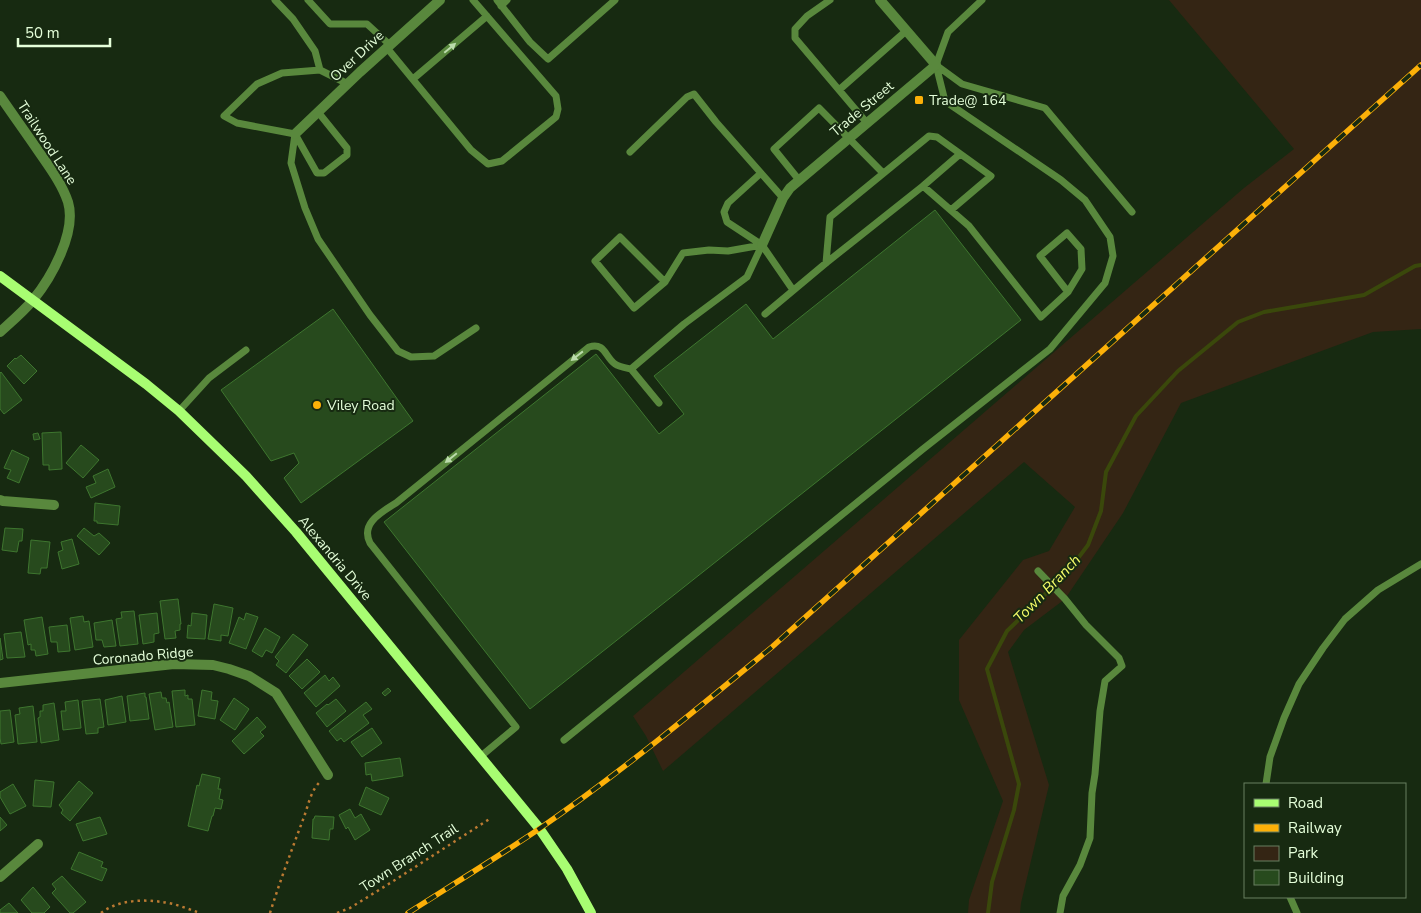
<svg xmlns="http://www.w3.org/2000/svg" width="1421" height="913" viewBox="0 0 1421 913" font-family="'Nunito Sans',sans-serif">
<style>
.green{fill:#342514}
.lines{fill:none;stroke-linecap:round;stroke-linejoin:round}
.stream{stroke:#3a480b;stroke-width:4}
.building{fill:#274a1d;stroke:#3e762f}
.path{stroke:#bb7a32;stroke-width:2.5;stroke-dasharray:2.5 4;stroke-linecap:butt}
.lane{stroke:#59883d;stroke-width:7}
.street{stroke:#59883d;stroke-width:10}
.secondary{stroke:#a8fd72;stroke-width:10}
.rail-casing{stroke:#fcb008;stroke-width:5.5}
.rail{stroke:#172a11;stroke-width:4;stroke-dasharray:11;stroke-linecap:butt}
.oneway{fill:#bbdbab}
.poi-dot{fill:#fcb008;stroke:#172a11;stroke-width:2}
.labels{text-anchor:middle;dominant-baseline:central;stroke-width:4;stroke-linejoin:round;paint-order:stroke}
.street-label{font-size:14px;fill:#e5ffda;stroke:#172a11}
.poi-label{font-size:14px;fill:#e5ffda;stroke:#172a11;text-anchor:start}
.water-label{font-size:15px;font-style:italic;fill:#f6fd69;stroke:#172a11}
</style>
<rect width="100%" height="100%" fill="#172a11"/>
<path class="green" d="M1169,0h252v329l-48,3 -192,71 -58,110 -58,86 -41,31 -16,22 41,133 -28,118 -1,10h-52l1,-13 34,-99 -44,-101v-60l64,-80 26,-9 26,-44 -51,-45 -361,309 -17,-35 -13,-20 611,-528 50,-39z"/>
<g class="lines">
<path class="stream" d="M988,913l4,-31 22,-72 5,-26 -32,-115 20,-38 59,-57 22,-29 13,-34 5,-39 30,-56 42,-45 60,-49 26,-10 100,-17 51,-29 6,-1"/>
</g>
<path class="building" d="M935,210l86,110 -491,389 -146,-187 212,-168 63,80 25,-20 -30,-38 92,-72 27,35z
M333,309l80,112 -112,82 -17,-25 15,-15 -5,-10 -23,8 -50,-71z
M21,355l16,16 -13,13 -17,-18 8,-8 1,1z
M1,372l21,28 -18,14 -4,-5v-36z
M61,432l1,37 -13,1v-5h-6l-1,-32z
M38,433l2,6 -6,1 -1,-6z
M81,445l18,15 -16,18 -17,-15z
M12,450l17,8 -10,25 -12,-5 4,-8 -7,-2z
M108,469l7,18 -24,11 -5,-11 10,-4 -3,-7z
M95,503l25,3 -2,19 -21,-2v-2h-3z
M5,528l18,1 -1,12h-3l-2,11 -15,-2z
M84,528l10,8 5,-3 11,10 -11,12 -22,-19z
M72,539l7,25 -17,5 -4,-17 5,-2 -2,-8z
M31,540l19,2 -3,26h-6l-1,6 -12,-1z
M178,599l3,25h-1v6l-5,1 1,7 -11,1 -5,-38z
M214,604l19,4 -5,28 -7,-1v6l-13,-2z
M134,611l4,33 -18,2 -4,-27 6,-1 -1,-6z
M157,613l2,20 -5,1v8l-11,2 -4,-29z
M192,613l15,2 -2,24 -18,-1 1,-13 3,1z
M246,613l12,4 -12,32 -17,-6 10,-26 5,3z
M83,616l1,6 5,-1 4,26 -18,3 -5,-32z
M42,617l6,37 -12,2 -1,-6h-4v-6l-3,1 -4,-25z
M112,620l4,26 -12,1 -2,-7h-6l-2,-17z
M67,625l3,26 -12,1 -1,-10h-6l-2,-15z
M265,628l15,9 -8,16 -6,-3 -4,7 -10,-6z
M21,632l4,25 -18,1 -3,-24z
M293,634l15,11 -22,28 -10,-8 3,-4 -4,-4z
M0,638l3,21 -3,1z
M307,659l13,13 -18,17 -13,-13z
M325,675l4,6 4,-4 7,9 -24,21 -12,-14z
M388,688l3,3 -6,5 -3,-3z
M185,690v6l3,-1v4h4l3,26 -19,2 -4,-36z
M202,690l10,2 -1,8 7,1 -3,18 -17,-3z
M161,692l1,6h4l1,5 2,-1 4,25 -18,3 -6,-36z
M145,693v4h1l3,22 -19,2 -3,-25z
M122,696l4,26 -18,3 -3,-25z
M234,698l15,11 -14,21 -15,-10z
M100,699l4,28 -6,1v5l-12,1 -4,-33z
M336,699l10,12 -19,16 -11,-14 11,-9 1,1z
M78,700l3,28 -18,2 -2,-19h5l-1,-9z
M366,702l6,7 -9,6 6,8 -25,19 -3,-4 -4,3 -8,-10z
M54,703l5,37 -18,3 -3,-25 2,-1v-6h3v-6z
M33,706l4,36 -19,2 -3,-29 5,-1 -1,-6z
M10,710l4,32 -13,2 -1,-6v-27z
M257,717l9,10 -6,5 4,4 -20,18 -12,-13z
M372,728l10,15 -20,14 -11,-15z
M400,758l3,18 -31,5 -1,-7 -5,1 -1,-12z
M202,774l18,4 -2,11h3l-2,10 4,1 -2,9 -6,-1 -2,8h-1l-4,15 -20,-5 9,-41 2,1z
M35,780l19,2 -3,25 -18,-1z
M79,781l14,12 -23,28 -9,-8 2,-3 -4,-5z
M13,784l13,22 -16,8 -10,-17v-5z
M366,787l23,11 -8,17 -22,-10z
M350,809l5,9 6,-4 9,16 -15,10 -7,-13 -2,2 -7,-14z
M315,816l19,1 -1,12h-3l-1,11 -17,-2 1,-19h1z
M0,817l7,8 -7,6z
M100,817l7,17 -24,7 -7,-17z
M79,852l24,10 -2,5 6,2 -5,12 -31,-12z
M62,876l24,26 -13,11h-3l-18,-20 4,-4 -4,-5z
M33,887l17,20 -6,6h-12l-11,-13z
M9,903l9,10h-18v-3z"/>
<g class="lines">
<path class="path" d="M101,913c17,-13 41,-14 61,-11 12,1 26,7 38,11
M270,913c10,-32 22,-64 34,-96 4,-11 7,-27 16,-35
M337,913l13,-5 45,-28 96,-62"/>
<path class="lane" d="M275,0l18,19 22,32 5,19 28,14
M308,0l22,24h37l23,21
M497,0l33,42 18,17 67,-59
M830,0l-23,16 -12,13v9l44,52
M501,6l6,-6
M387,48l84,102 17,14 14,-3 54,-44 2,-8 -2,-13 -83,-96
M936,65l26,19 83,24 87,104
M413,79l74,-63
M318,112l29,36v7l-23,18h-7l-22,-39 -58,-11 -13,-7 33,-32 25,-11 38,-3
M867,123l-28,-33 67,-59
M295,134l-4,29 14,45 13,31 52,76 28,36 13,6 23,-1 42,-28
M630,152l57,-55 7,-3 22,28 67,76
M761,173l-33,30 -4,9 3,10 35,23 31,45
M799,180l-25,-31 45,-41 64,65
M923,186l37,-32
M826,263l4,-46 99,-81 8,1 54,39 -40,34
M665,282l-45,-45 -25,24 39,47 31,-26 18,-29 26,-3 19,1 34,-6
M765,314l61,-51 97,-77 46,40 72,91 27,-25 14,-23 -1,-20 -14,-16 -27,23 28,36
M659,403l-28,-34 53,-45 63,-47 15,-32
M179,411l30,-33 37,-28
M1038,571l27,28 21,26 33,33 3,8 -17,15 -5,30 -5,63 -3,19 -2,45 -10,27 -17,31 -3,17
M564,740l359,-291 127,-100 55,-66 8,-27 -3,-19 -25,-37 -24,-20 -116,-79 -9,-36 12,-33 34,-32
M480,757l36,-30 -146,-184c-10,-20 12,-31 26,-40l193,-156c16,-5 16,10 26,17 4,3 11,4 16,5
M1266,784l4,-27 14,-39 15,-34 24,-36 22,-29 33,-29 43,-26
M1290,897l7,16"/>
<path class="street" d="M0,96c13,19 26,37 39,56 11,16 23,32 29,50 9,30 -17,76 -35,98 -10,12 -22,22 -33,32
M295,134l65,-62 80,-72
M762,245l21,-47 7,-10 146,-123 -56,-65
M0,500l3,1 51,4
M0,683l174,-19 39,1 16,4 20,7 27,17 52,82
M0,877l38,-33"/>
<path class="secondary" d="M0,276l146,108 33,27 67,65 50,56 243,296 28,41 24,44"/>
<defs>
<path id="rail" d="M408,913c44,-28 88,-55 131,-84 81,-56 157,-119 233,-182l649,-582"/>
</defs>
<use href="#rail" class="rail-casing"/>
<use href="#rail" class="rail"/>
</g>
<defs><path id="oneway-solid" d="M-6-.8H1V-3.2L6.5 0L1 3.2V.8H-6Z" transform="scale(1.25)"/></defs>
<g class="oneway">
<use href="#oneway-solid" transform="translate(450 48) rotate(-40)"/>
<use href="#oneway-solid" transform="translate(577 356) rotate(142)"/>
<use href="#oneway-solid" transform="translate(451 458) rotate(141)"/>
</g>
<g class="poi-dot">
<rect x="914" y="95" width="10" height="10" rx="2.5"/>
<circle cx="317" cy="405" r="5"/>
</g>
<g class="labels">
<g class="street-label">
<text transform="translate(357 56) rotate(-43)">Over Drive</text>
<text transform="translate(862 109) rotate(-40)">Trade Street</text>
<text transform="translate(47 143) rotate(57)">Trailwood Lane</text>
<text transform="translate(335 558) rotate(50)">Alexandria Drive</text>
<text transform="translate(143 656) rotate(-5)">Coronado Ridge</text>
<text transform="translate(409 858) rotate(-33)">Town Branch Trail</text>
</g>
<g class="poi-label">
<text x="929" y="100">Trade@ 164</text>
<text x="327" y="405">Viley Road</text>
</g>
<g class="water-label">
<text transform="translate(1047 589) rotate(-46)">Town Branch</text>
</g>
</g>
<rect x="1244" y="783" width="162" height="115" fill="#172a11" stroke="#697f61"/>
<rect x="1254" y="799" width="25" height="8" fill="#a8fd72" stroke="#697f61"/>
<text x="1288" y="808" font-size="15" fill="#e5ffda">Road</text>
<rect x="1254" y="824" width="25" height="8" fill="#fcb008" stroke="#697f61"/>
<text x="1288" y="833" font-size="15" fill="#e5ffda">Railway</text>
<rect x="1254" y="846" width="25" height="15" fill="#342514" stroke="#697f61"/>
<text x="1288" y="858" font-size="15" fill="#e5ffda">Park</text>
<rect x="1254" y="870" width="25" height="15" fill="#274a1d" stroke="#697f61"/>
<text x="1288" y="883" font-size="15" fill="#e5ffda">Building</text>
<path d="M18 38v8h92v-8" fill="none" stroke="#e5ffda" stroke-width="2.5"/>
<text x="25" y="38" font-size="15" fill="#e5ffda" stroke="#172a11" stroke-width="4" paint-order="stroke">50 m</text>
</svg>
